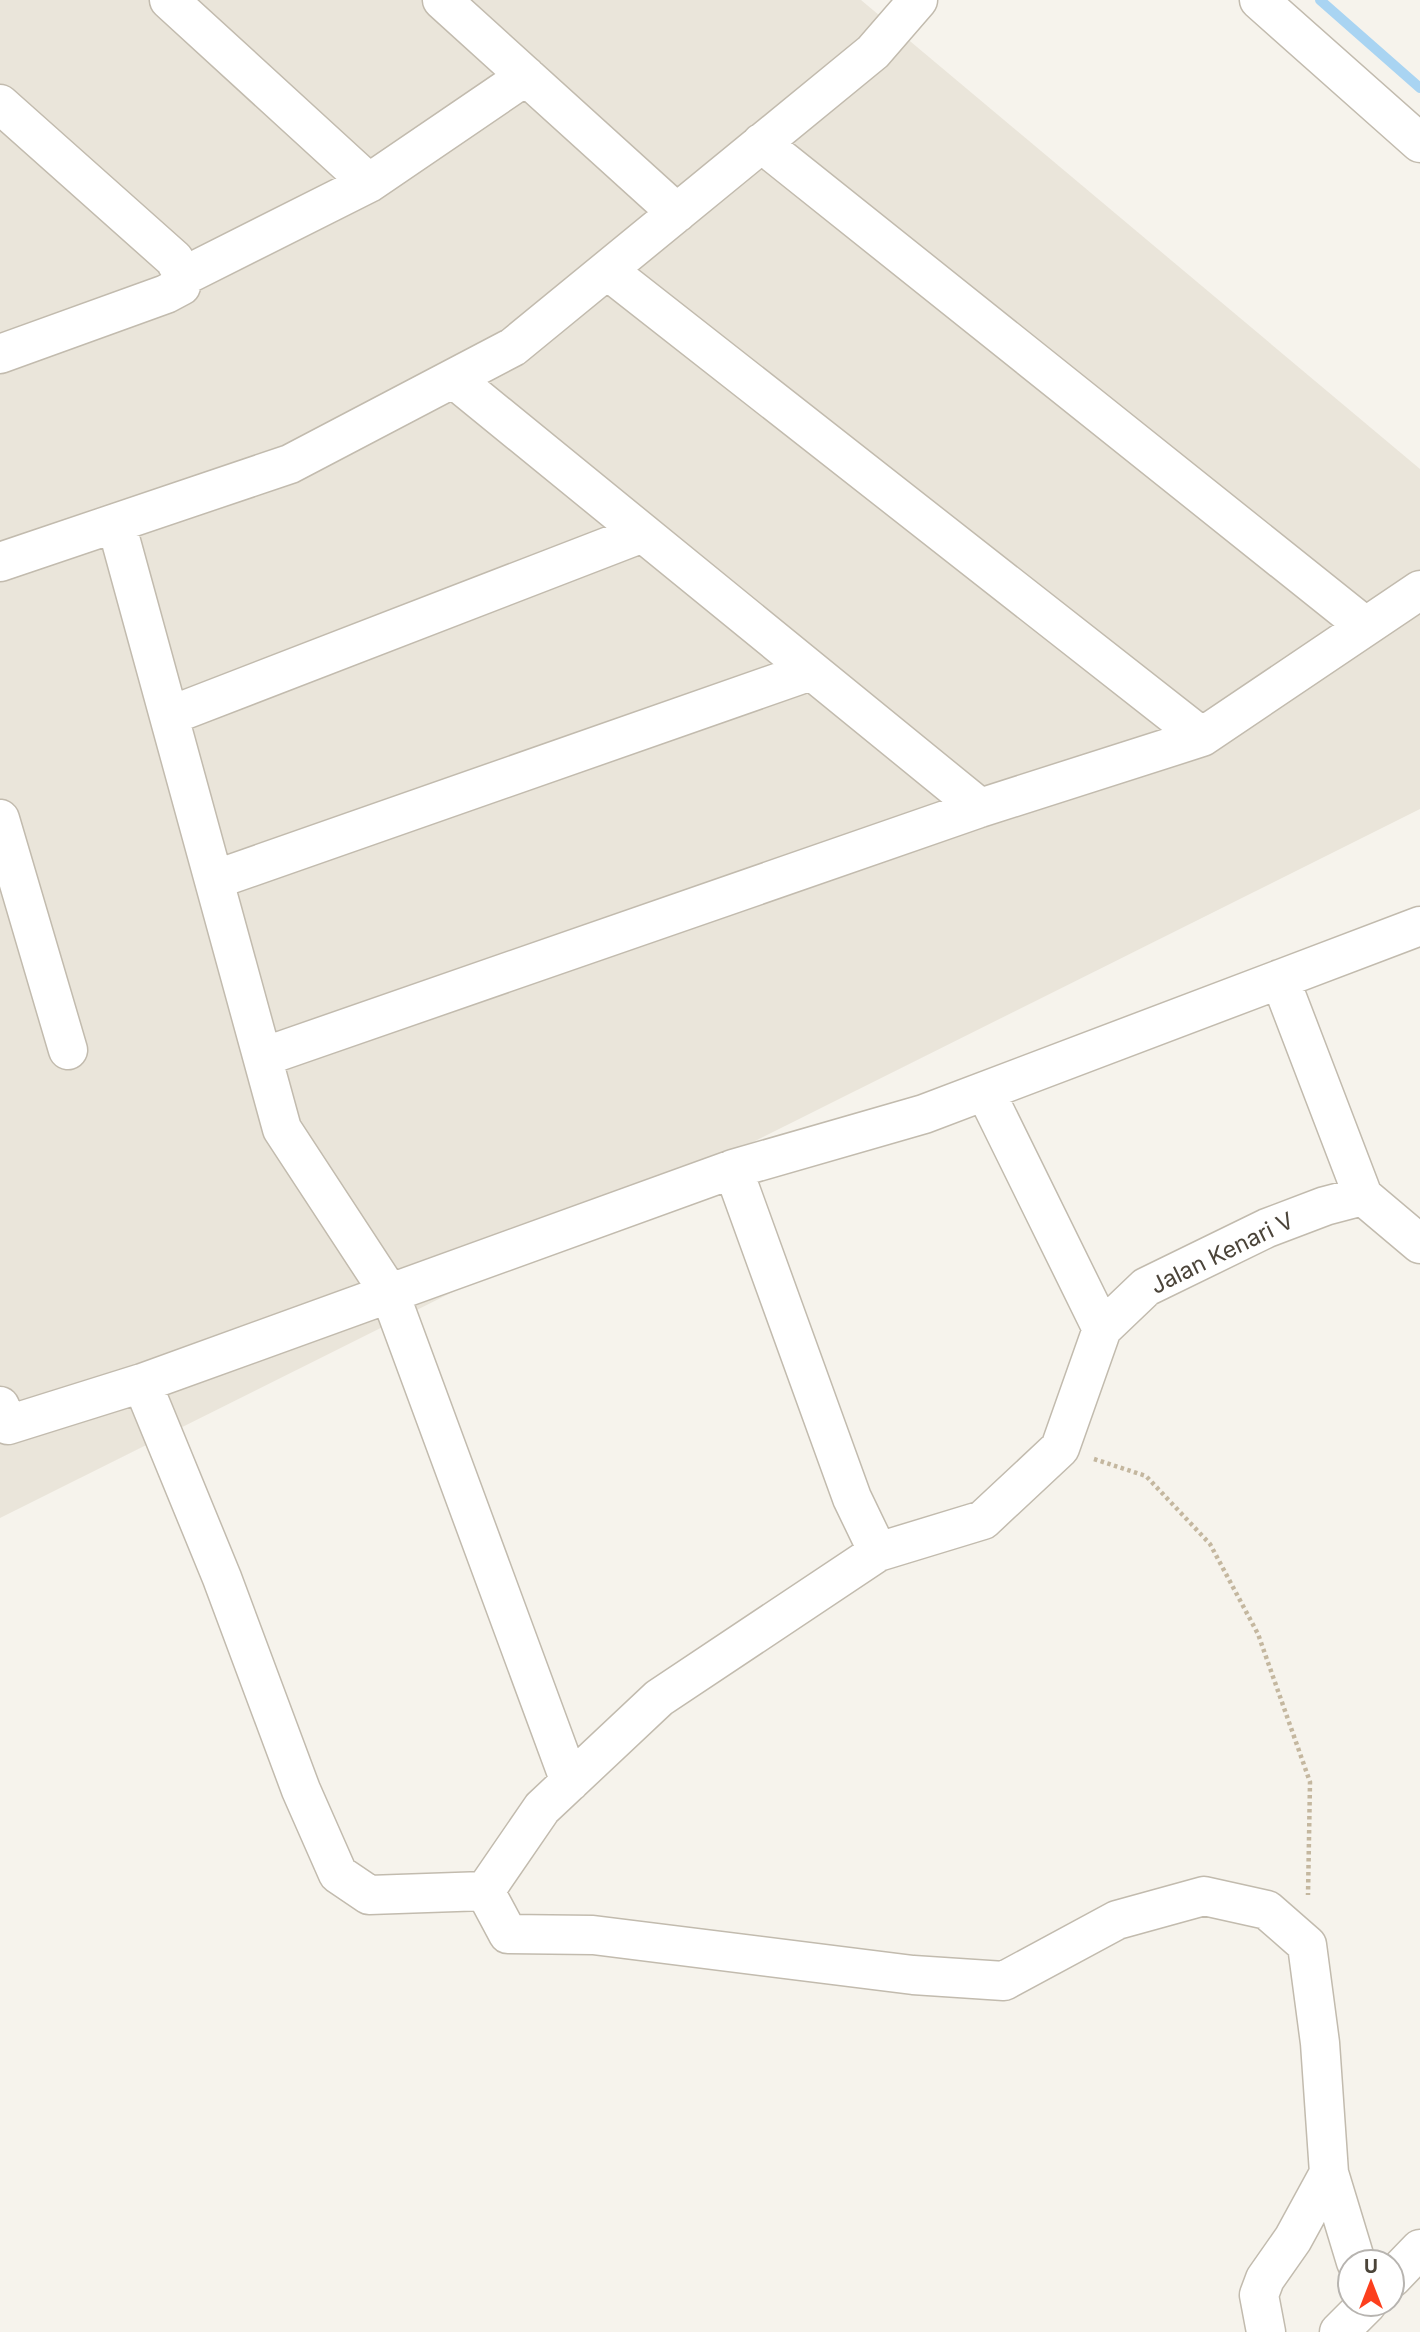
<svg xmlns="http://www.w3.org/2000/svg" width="1420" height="2332" viewBox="0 0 1420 2332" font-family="Inter,sans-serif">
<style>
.residential{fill:#eae5da}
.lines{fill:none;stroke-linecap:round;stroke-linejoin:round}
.stream{stroke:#a9d4f2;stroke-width:10}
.minor-casing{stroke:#c2bbae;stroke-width:41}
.path{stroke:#c4b79f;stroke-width:4.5;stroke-dasharray:3.5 3.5;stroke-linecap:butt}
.minor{stroke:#fff;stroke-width:38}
.labels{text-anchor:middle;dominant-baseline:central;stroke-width:6;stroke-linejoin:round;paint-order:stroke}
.street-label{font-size:23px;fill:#4b4439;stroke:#fff}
</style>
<rect width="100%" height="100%" fill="#f6f3ec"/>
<path class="residential" d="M0,0h861l559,469v340l-1420,709z"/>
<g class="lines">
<path class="stream" d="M1320,0l100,88"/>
<defs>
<path id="minor" d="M169,0l200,183
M442,0l235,213
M1259,0l161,143
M0,104l174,155 10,17 -3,10 -15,8 -166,60
M761,143l604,483
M607,270l595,467
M184,276l185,-93 157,-107
M454,379l526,429
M116,523l166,606 108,165 180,488
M0,562l290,-98 223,-117 360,-295 45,-52
M169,716l474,-183
M0,819l68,231
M214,880l597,-209
M1280,979l83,217
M263,1057l717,-249 222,-71 218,-147
M985,1091l117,238
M733,1169l191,-55 496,-188
M142,1383l80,195 79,212 37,84 31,21 116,-4
M0,1406l8,19 134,-42 591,-214 119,329 26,54 105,-32 77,-72 42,-119 44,-42 121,-59 58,-22 38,-10 57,48
M878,1552l-219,146 -117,110 -57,83 23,43 85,1 320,40 91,6 113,-61 87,-24 63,14 40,35 13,98 9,130 27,89
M1392,2278l28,-29
M1266,2332l-7,-37 6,-16 28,-40 36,-66
M1339,2332l28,-28"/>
</defs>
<use href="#minor" class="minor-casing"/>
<path class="path" d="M1094,1459l52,17 64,68 48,90 52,148 -2,113"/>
<use href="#minor" class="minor"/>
</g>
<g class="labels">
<g class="street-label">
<text transform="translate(1222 1253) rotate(-26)">Jalan Kenari V</text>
</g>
</g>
<g transform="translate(1371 2283)"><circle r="33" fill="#ffffff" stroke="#b7b4b0" stroke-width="2"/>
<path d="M0-5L12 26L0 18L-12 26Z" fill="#fc3f1d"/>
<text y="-10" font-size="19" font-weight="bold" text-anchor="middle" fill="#4b4439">U</text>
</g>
</svg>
